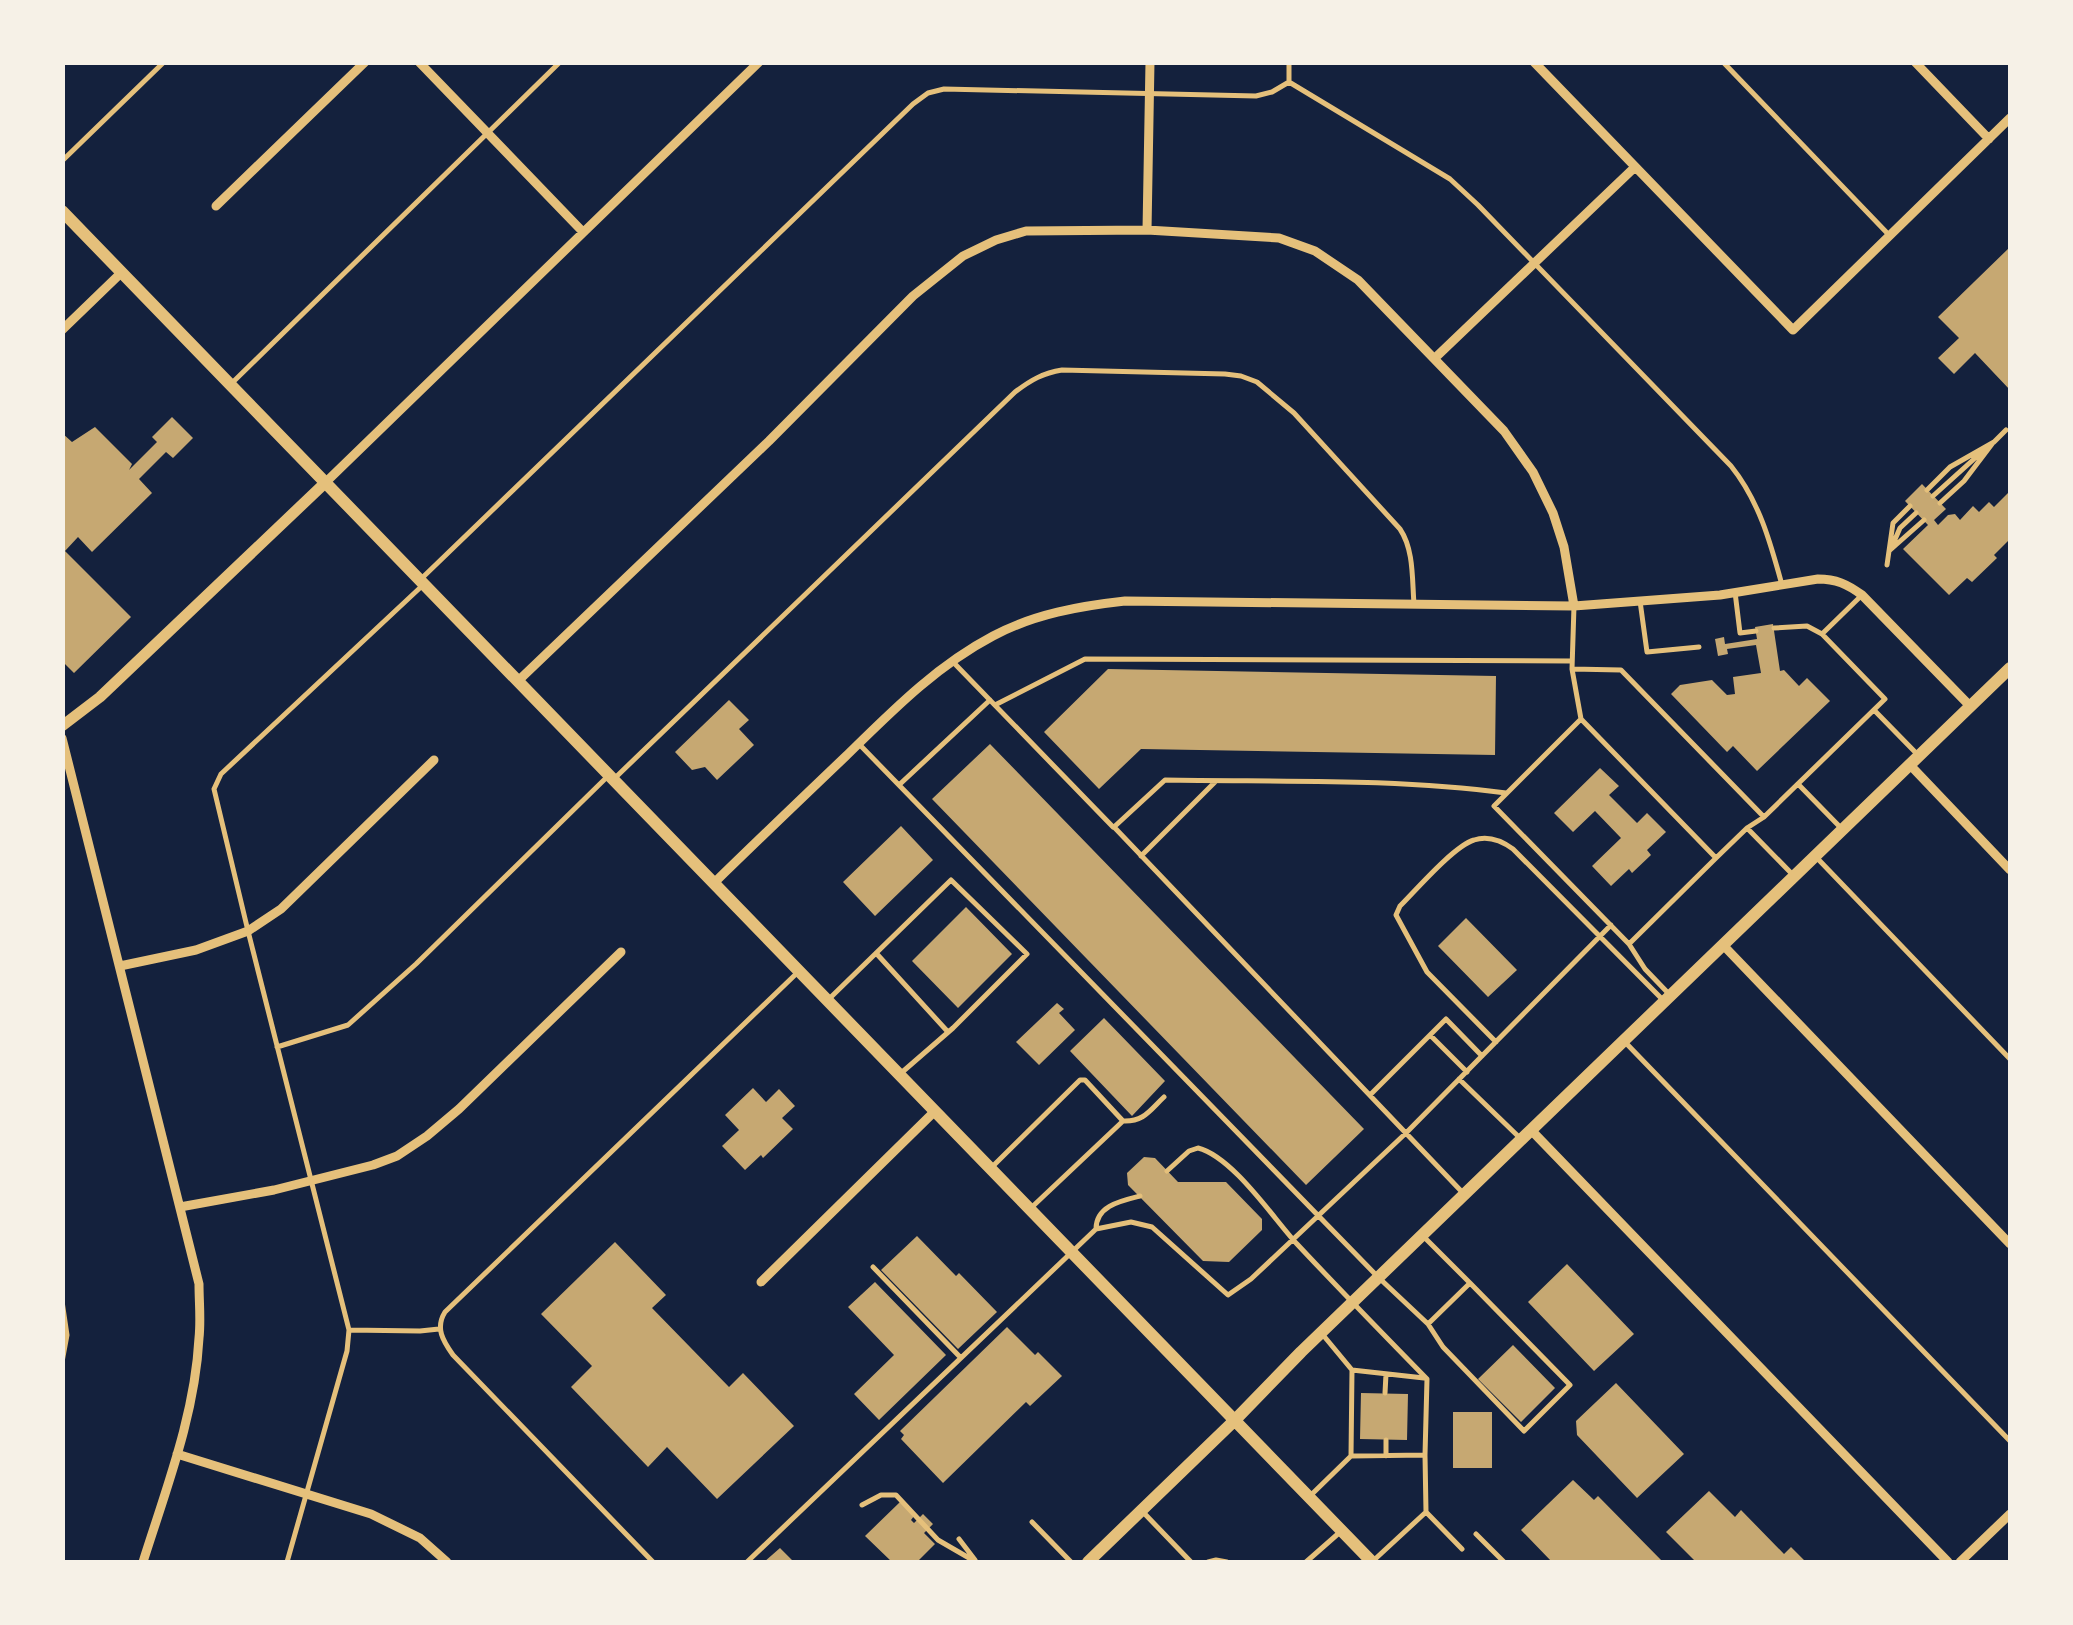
<svg xmlns="http://www.w3.org/2000/svg" width="2073" height="1625" viewBox="0 0 2073 1625" font-family="Roboto,sans-serif">
<style>
.building{fill:#c6a872}
.lines{fill:none;stroke-linecap:round;stroke-linejoin:round}
.service{stroke:#e5c07b;stroke-width:5}
.minor{stroke:#e5c07b;stroke-width:9}
.tertiary{stroke:#e5c07b;stroke-width:11}
.secondary{stroke:#e5c07b;stroke-width:12}
</style>
<rect width="100%" height="100%" fill="#14213d"/>
<path class="building" d="M2010,247v143l-35,-37 -21,21 -16,-16 21,-20 -21,-21z
M172,417l21,21 -20,20 -7,-6 -27,27 13,14 -60,59 -14,-15 -13,14 66,66 -57,56 -12,-12v-228l10,9 23,-15 37,37 -3,6 28,-28 -5,-5z
M1922,484l24,25 -12,11 4,5 10,-10 7,-1 5,6 13,-14 6,6 10,-10 5,5 16,-16v48l-16,16 3,3 -25,24 -5,-4 -18,17 -46,-46 25,-24 -23,-24z
M1773,624l7,47 4,-1 15,16 8,-8 23,23 -73,70 -24,-25 -6,6 -56,-58 9,-9 32,-5 15,15 8,-1 -2,-17 28,-4 -5,-28 -29,4 1,5 -10,2 -3,-17 9,-2 1,7 32,-5 -2,-12z
M1108,669l388,7 -1,79 -354,-6 -42,40 -55,-57z
M729,700l20,20 -10,9 15,16 -37,35 -12,-13 -13,3 -17,-18z
M990,744l374,385 -58,56 -374,-386z
M1600,768l19,18 -10,9 28,28 10,-10 19,19 -19,18 4,5 -19,18 -3,-4 -18,17 -19,-20 29,-28 -26,-27 -22,21 -19,-19z
M901,826l32,34 -58,56 -32,-34z
M966,907l46,47 -54,54 -46,-47z
M1466,918l51,52 -29,27 -50,-51z
M1057,1003l7,6 -5,4 16,17 -36,35 -23,-23z
M1104,1018l61,63 -33,35 -62,-65z
M753,1088l13,14 13,-13 16,17 -13,12 11,11 -30,29 -2,-3 -16,15 -23,-24 17,-16 -14,-15z
M1144,1157l11,1 23,24h48l36,37v11l-33,32 -26,-1 -75,-76 -1,-12z
M917,1236l39,40 3,-3 38,39 -39,37 -77,-79z
M615,1242l51,53 -14,13 77,79 14,-14 51,53 -77,73 -50,-52 -19,20 -77,-80 21,-21 -51,-52z
M1567,1264l67,70 -40,37 -66,-69z
M875,1282l71,73 -67,65 -25,-26 40,-39 -46,-48z
M1007,1327l28,28 3,-3 24,24 -32,30 -4,-4 -83,81 -42,-44 3,-4 -4,-4z
M1513,1345l42,43 -34,34 -43,-43z
M1616,1383l68,71 -47,44 -60,-63 -1,-14z
M1361,1393l47,1 -1,46 -47,-1z
M1453,1412h39v56h-39z
M1573,1480l21,20 4,-4 65,66h-111l-31,-32z
M1709,1491l26,26 6,-7 43,44 7,-7 15,15h-110l-30,-30z
M900,1502l14,14 -3,4 3,3 9,-9 10,10 -9,9 11,11 -18,18h-25l-27,-26z
M780,1548l14,14h-30z"/>
<g class="lines">
<path class="service" d="M1723,62l167,174
M1289,82l161,97 28,26 253,261c28,35 39,75 51,119
M62,161l102,-99
M233,382l327,-320
M1927,490l23,-23 44,-25 12,-12
M1933,496l51,-46
M1940,503l24,-22 28,-37
M1893,544l7,-16 16,-15
M1889,551l4,-28 17,-17
M1887,565l2,-14 35,-31
M421,579l492,-475 15,-11 16,-4 312,7 16,-4 17,-10v-20
M1735,592l5,41 16,-2
M1640,601l7,51 52,-5
M1774,628l33,-2 15,8
M954,663l159,164
M1572,669l49,1 143,147 -17,11 -31,30 -135,-139 -9,-50 2,-63
M995,705l90,-46 486,2
M1874,710l43,44
M1581,719l-87,87 135,138
M858,743l520,534 50,47 15,23 81,84 46,-46 -100,-102
M616,777l399,-385c16,-12 28,-19 47,-22l163,4 16,2 16,6 37,31 106,116c14,21 12,50 14,75
M1798,784l43,44
M899,785l91,-85
M1764,817l121,-118 -63,-65 40,-39
M1747,828l47,48
M1141,856l75,-75
M1817,858l193,201
M876,953l72,79
M1669,994l-24,-25 -16,-25 87,-86
M830,998l121,-118 76,74 -74,74 -53,46
M1430,1035l37,37
M1623,1040l387,401
M1496,1042l-69,-70 -31,-57 4,-9c17,-17 54,-60 74,-66 15,-5 28,1 39,9l149,150
M277,1047l71,-22 68,-61 191,-187
M1459,1079l62,60
M1370,1095l76,-76 36,37
M993,1166l87,-86h5l38,41
M1167,1171l22,-20 9,-3c35,9 75,70 99,96 43,46 86,90 130,135l-2,76 1,57 -53,49
M1463,1193l-349,-366 51,-47c113,2 229,-2 341,13
M1032,1207l91,-86c21,1 27,-11 41,-24
M1096,1229c0,-23 24,-28 44,-33
M1424,1237l46,46 -42,41
M873,1267l88,91
M62,1301l5,34 -5,27
M349,1330l71,1 19,-2
M1352,1370l72,8
M1385,1393l1,-19
M1386,1440v16
M1351,1456l74,-1
M1310,1496l41,-40 1,-86 -29,-35
M862,1505l19,-10h15l42,45 38,22
M1142,1511l49,51
M1426,1512l36,37
M1032,1522l39,40
M1476,1534l28,28
M959,1539l16,21
M287,1562l60,-211 2,-21 -101,-399 -34,-142 7,-15 202,-189
M653,1562l-200,-207c-10,-14 -18,-27 -8,-43l352,-339
M747,1562l349,-333 35,-7 21,5 76,68 23,-16 155,-146 205,-208
M1208,1562l8,-2 11,2
M1306,1562l33,-29"/>
<path class="minor" d="M419,62l164,170
M1534,62l259,268 217,-212
M1915,62l74,77
M216,206l149,-144
M1147,230l3,-168
M62,330l60,-58
M1435,358l200,-191
M326,482l433,-420
M518,681l251,-240 144,-145 50,-40 33,-16 30,-9 121,-1 132,8 36,13 43,29 146,151 29,41 20,41 11,34 10,59
M62,738l137,546c0,18 2,36 0,54 -4,77 -33,151 -56,224
M1910,765l100,105
M714,883c44,-43 88,-85 132,-127 46,-45 90,-90 147,-120 41,-22 87,-30 132,-35l449,5 146,-11 98,-16c18,0 29,5 44,16l108,111
M1723,945l287,299
M120,966l76,-16 52,-19 33,-22 153,-149
M1531,1130l417,432
M180,1207l94,-17 99,-25 24,-9 30,-20 32,-27 162,-157
M761,1282l174,-171
M177,1454l194,60 49,24 27,24
M1960,1562l50,-48"/>
<path class="tertiary" d="M62,726l38,-29 226,-215"/>
<path class="secondary" d="M62,211l1310,1351
M1088,1562l147,-142 66,-68 709,-684"/>
</g>
<rect width="2073" height="1625" fill="none" stroke="#f6f1e7" stroke-width="130"/>
</svg>
